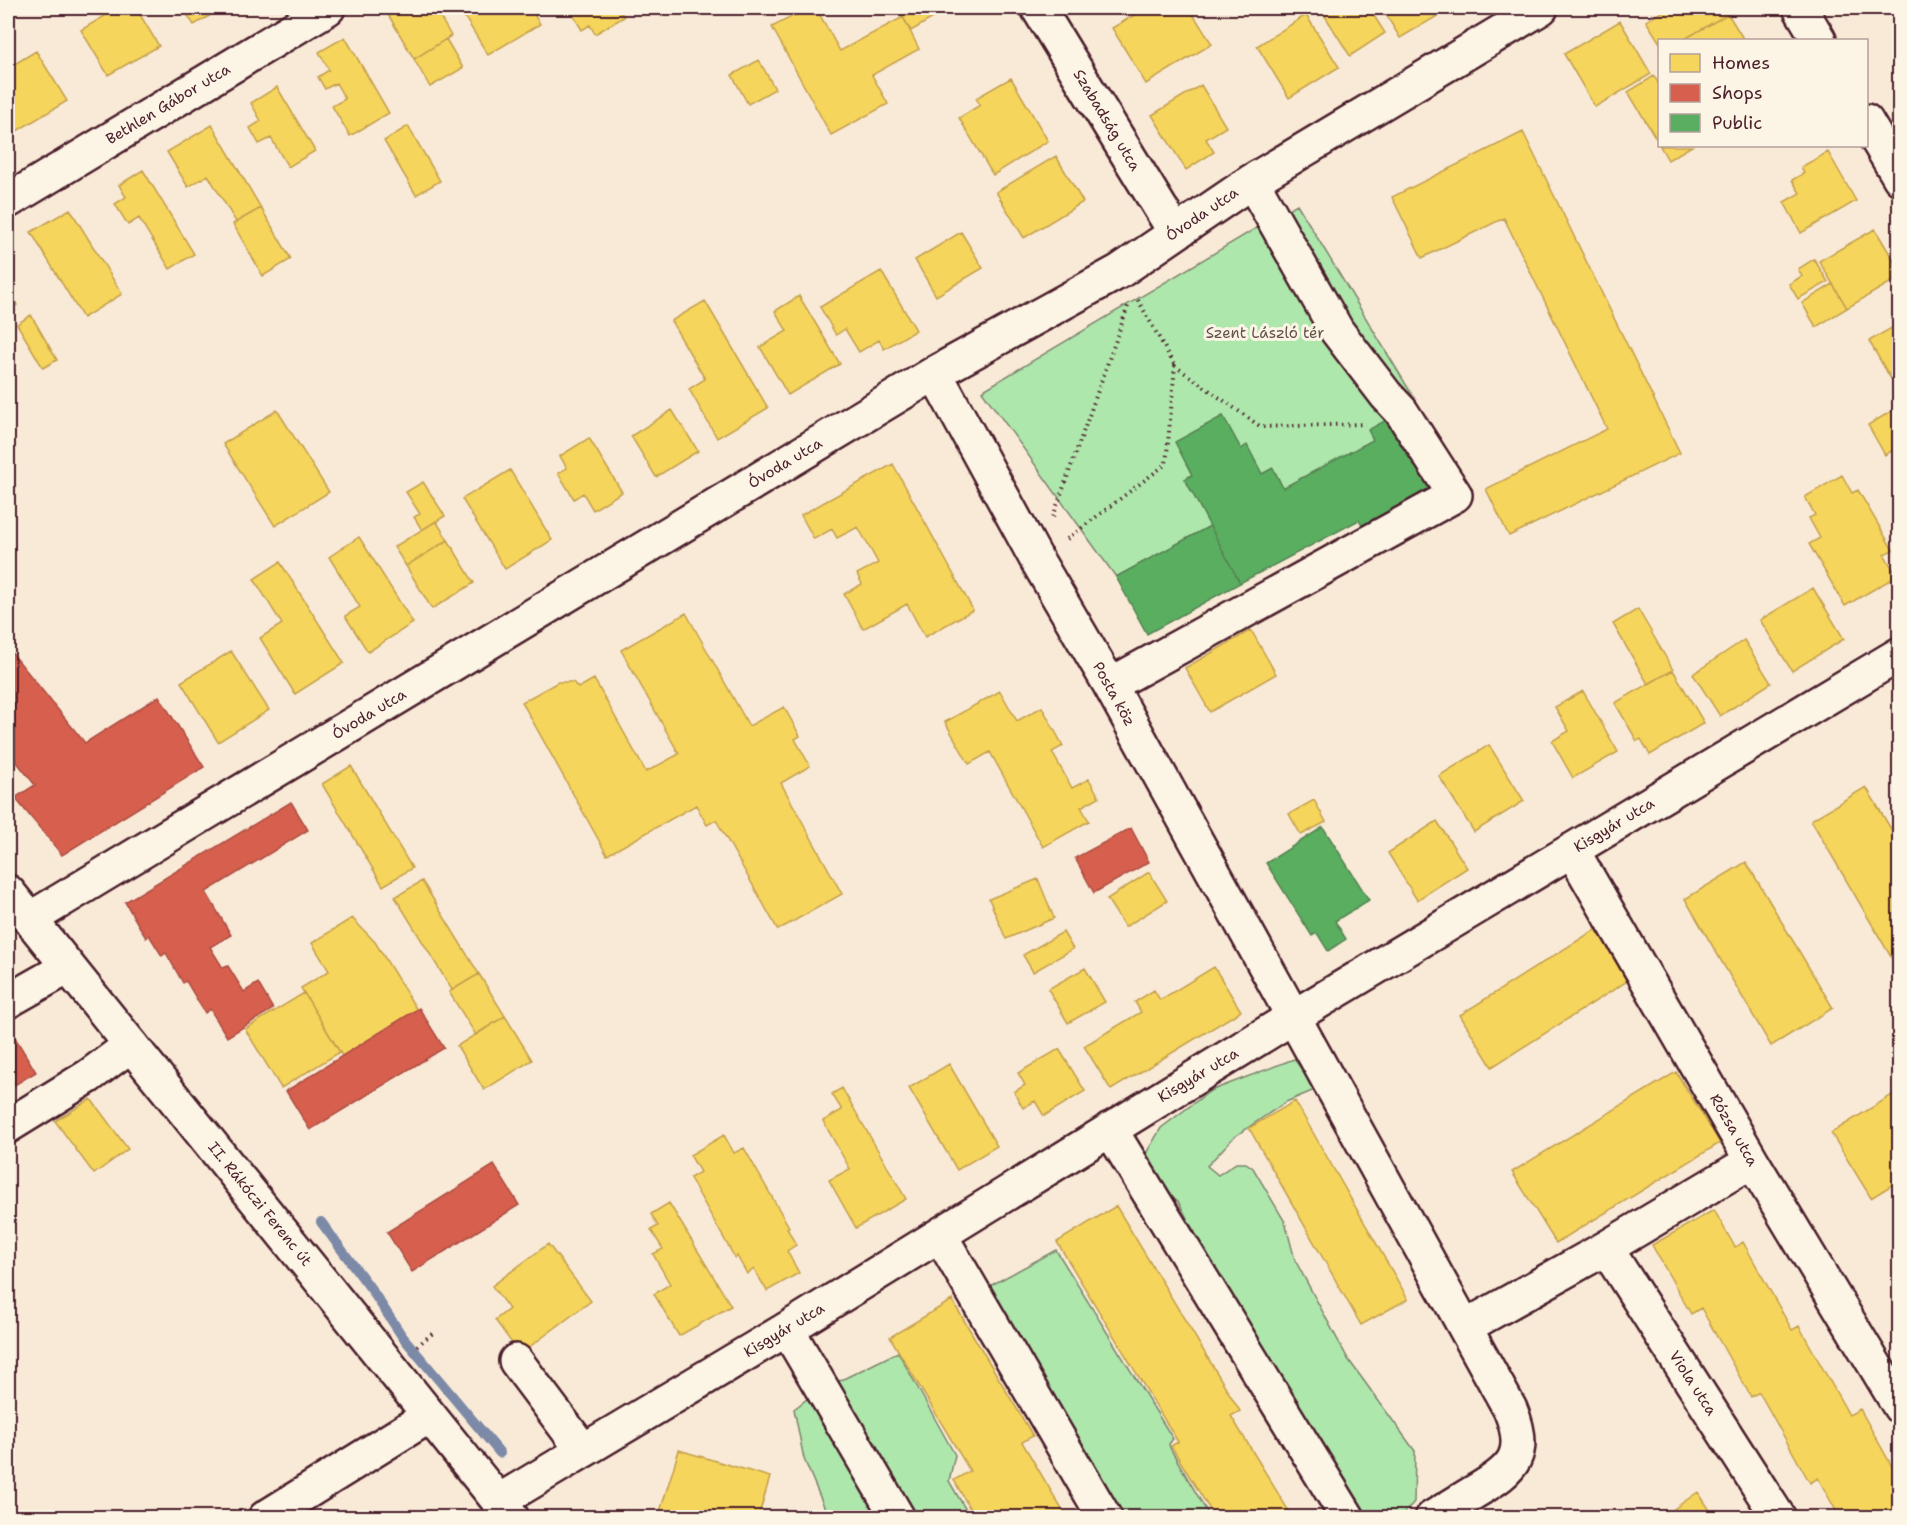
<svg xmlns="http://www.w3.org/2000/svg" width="1907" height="1525" viewBox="0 0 1907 1525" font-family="'Shantell Sans',sans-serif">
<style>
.green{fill:#aee7ac;stroke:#7c836c;stroke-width:1.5}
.homes{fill:#f6d55c;stroke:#c29e4d;stroke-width:1.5}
.shops{fill:#d6604d;stroke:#ac4c43;stroke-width:1.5}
.public{fill:#5aae61;stroke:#558351;stroke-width:1.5}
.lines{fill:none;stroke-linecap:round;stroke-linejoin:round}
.stream{stroke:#7b89a7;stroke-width:10}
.minor-casing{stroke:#4a1f2b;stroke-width:38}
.major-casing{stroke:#4a1f2b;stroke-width:38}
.path{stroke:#4a1f2b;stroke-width:4;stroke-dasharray:1.5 4.5;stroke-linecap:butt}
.minor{stroke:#fcf5e5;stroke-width:33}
.major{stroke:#fcf5e5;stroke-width:33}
.labels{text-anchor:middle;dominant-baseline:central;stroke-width:6;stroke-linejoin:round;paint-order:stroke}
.street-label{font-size:15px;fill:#4a1f2b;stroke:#fcf5e5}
.park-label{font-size:15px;fill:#63514b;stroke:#fcf5e5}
</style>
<rect width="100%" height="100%" fill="#f9ead7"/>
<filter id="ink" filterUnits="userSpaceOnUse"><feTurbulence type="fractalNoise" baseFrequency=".0167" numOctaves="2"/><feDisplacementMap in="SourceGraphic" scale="12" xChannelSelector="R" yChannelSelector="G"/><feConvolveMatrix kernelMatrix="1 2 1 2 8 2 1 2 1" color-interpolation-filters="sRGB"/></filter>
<g filter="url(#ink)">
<path class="green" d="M1297,204l125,207 -49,29 -90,48 -10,-20 -11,6 -15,-28 -6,3 -18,-33 -47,26 16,33 -7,4 25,47 -94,51 -134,-186z
M1294,1059l23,30 -31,13 -52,35 -27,29 11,9 18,-12h10l7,5 32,54 10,38 53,99 67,92 -1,51 -13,15 -38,-1 -155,-258 -30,-57 -23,-19 -10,-27 16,-27 49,-37z
M1056,1250l117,189 -4,5 1,4 40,69h-89l-137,-228z
M898,1352l57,103 -6,26 21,36h-139l-5,-6 -22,-52 -10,-50 21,-16z"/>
<path class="homes" d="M118,8h18l23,38 -51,29 -27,-45z
M183,8h40l-29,17z
M392,8h43l16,28 -37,23 -28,-48z
M459,8h71l10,16 -52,31z
M576,8h42l6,9 -29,17 -5,-9 -8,5 -12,-20z
M808,8h8l24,43 63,-34 16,32 -47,26 16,29 -57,31 -59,-108z
M898,8h52l-39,23z
M1146,8h43l23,36 -66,40 -34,-56z
M1320,8h49l16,25 -35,23z
M1382,8h69l-51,30z
M1669,8h55l4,6 -45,26h-23v3l-14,-22z
M1728,14l16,26h-61z
M1306,15l33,52 -50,31 -32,-52z
M1620,21l31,53 -56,33 -31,-53z
M345,37l44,76 -39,23 -18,-30 13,-7 -9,-16 -11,6 -7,-12 11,-7 -10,-18z
M446,39l17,29 -33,19 -16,-28z
M36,51l31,50 -55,33 -4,-8v-58z
M759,60l16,29 -27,15 -16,-29z
M1654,76l6,10v59l-32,-53z
M1011,78l37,63 -55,34 -34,-57 21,-13 -4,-7z
M1201,85l25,42 -20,12 8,13 -28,18 -34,-55z
M277,87l38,64 -27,16 -17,-29 -12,6 -9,-16 11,-7 -10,-18z
M212,125l49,83 -25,14 -28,-47 -20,12 -21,-35z
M408,126l32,55 -24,14 -32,-54z
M1523,132l157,321 -171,83 -23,-47 121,-60 -103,-211 -82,40 -30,-61z
M1660,146h32l-24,14z
M1828,152l28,49 -55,32 -17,-31 16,-9 -8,-13 12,-7 -3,-6z
M1056,156l27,46 -59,36 -28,-46z
M143,170l51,84 -24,15 -31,-51 -11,7 -13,-21 11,-7 -7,-12z
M261,208l30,51 -28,17 -30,-52z
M70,209l52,85 -39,24 -52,-86z
M1875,229l25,42v6l-53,31 -28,-47z
M961,232l22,36 -47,28 -21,-36z
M1814,259l14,23 -30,17 -9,-15 13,-8 -4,-7z
M881,271l35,59 -32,19 -5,-9 -20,12 -14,-23 -9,6 -16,-28z
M1833,284l14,24 -31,19 -14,-24z
M8,290l9,15 -9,6z
M799,296l41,68 -52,31 -28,-48 27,-16 -12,-20z
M705,301l63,107 -51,30 -28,-49 16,-10 -34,-58z
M31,315l26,45 -14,8 -26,-44z
M1900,323v51l-9,5 -22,-38z
M1895,409l5,7v30l-15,9 -17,-30z
M277,410l52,82 -54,34 -52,-82z
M672,410l26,41 -42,26 -25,-41z
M589,438l33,54 -29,18 -10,-17 -9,6 -16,-26 9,-5 -7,-12z
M893,464l80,146 -48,27 -18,-33 -44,25 -19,-35 18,-10 -5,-10 21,-11 -20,-36 -21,11 -5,-9 -18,10 -13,-24z
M510,470l42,70 -47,29 -43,-70z
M1842,475l10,18 6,-3 35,60 -9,4 13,22 -52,30 -36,-62 11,-6 -11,-20 6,-3 -10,-18z
M423,482l22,34 -23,14 -8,-13 6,-3 -14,-22z
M436,521l12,19 -42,26 -12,-19z
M359,537l54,86 -45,29 -23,-36 15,-9 -31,-50z
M448,540l26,43 -42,26 -26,-43z
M280,562l64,101 -49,31 -35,-56 22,-14 -28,-45z
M1813,588l31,51 -52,32 -32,-51z
M1638,609l35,61 -25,14 -35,-60z
M686,613l63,113 35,-19 16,29 -5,3 15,27 -29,17 61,111 -64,36 -62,-110 -9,5 -11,-20 -89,50 -85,-153 36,-20h15l5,6 16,-9 52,93 33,-18 -58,-104z
M1251,630l25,44 -66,38 -25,-44z
M1744,640l27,43 -51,33 -27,-42z
M231,651l38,59 -51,32 -37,-60z
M1673,670l31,53 -54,32 -9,-16 -4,2 -22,-38z
M1000,691l17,30 25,-14 21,39 -11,6 20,36 17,-9 10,18 -18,10 8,14 -46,26 -53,-95 -21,12 -24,-42z
M1583,691l35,61 -45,26 -21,-37 17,-10 -14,-24z
M1489,745l35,56 -50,31 -35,-56z
M351,766l61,102 -29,18 -61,-102z
M1866,787l34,57v124l-2,1 -87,-149z
M1314,800l12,22 -25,13 -12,-21z
M1437,821l30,47 -50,32 -29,-47z
M1746,862l87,146 -62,38 -86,-147z
M1149,872l18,29 -42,26 -18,-28z
M1038,879l16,39 -48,21 -17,-40z
M422,881l57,93 -27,16 -57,-93z
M352,918l23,24 42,68 -75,46 -41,-68 28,-17 -17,-28z
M1596,929l33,51 -137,87 -32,-52z
M1063,932l10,17 -40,23 -10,-17z
M1214,967l27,44 -130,79 -27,-44 57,-34 -6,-10 19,-12 6,10z
M1085,968l20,34 -37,21 -20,-34z
M479,974l26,42 -29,19 -27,-43z
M304,993l36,59 -59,36 -36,-59z
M505,1016l27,44 -48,30 -27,-44z
M1059,1049l26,42 -41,25 -9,-15 -12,7 -9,-16 11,-7 -7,-12z
M949,1064l48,82 -40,24 -48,-82z
M1676,1072l44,71 -164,100 -44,-71z
M842,1088l64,111 -50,29 -27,-48 21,-11 -27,-48 19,-11 -10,-16z
M1900,1090v90l-29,18 -40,-65z
M91,1099l37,50 -34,25 -39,-53z
M1295,1101l113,198 -47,26 -112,-197z
M724,1135l10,18 10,-5 45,79 -2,1 9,17 -9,6 12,22 -32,18 -13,-22 -7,5 -10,-18 -2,2 -45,-80 10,-6 -10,-17z
M669,1203l62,103 -52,30 -25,-42 16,-10 -17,-30 10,-5 -12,-19 7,-4 -7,-12z
M1116,1206l124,205 -9,5 62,102h-78l-44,-72 7,-4 -121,-200z
M1714,1210l21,37 8,-5 49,88 7,-4 50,89 11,-6 40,72v37h-60l-22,-40 -8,5 -51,-91 -8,5 -50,-89 -10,6 -39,-69z
M548,1244l43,57 -71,53 -25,-34 14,-11 -17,-23z
M952,1300l81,136 -11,6 45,76h-92l-21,-38 16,-9 -80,-134z
M679,1450l91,27 -12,41h-100z
M1698,1492l17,26h-54z"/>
<path class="shops" d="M8,648l77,95 74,-47 45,71 -142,88 -47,-57 20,-13 -27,-34z
M291,802l17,28 -102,62 25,43 -21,12 13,21 5,-2 16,26 14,-9 15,26 -46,28 -17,-28 -5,4 -19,-32 -3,2 -17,-30 -4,3 -13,-21 -3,3 -21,-36z
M1131,828l18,34 -55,31 -19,-35z
M419,1008l25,40 -134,82 -24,-39z
M8,1026l28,46 -28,17z
M494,1165l25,40 -107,67 -25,-40z"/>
<path class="public" d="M1223,416l18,33 6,-4 15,29 11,-6 10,20 90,-48 -5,-10 20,-11 11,7 38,72 -70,37 -8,-15 -119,63 -55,-104 7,-4 -17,-33z
M1210,526l30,57 -93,51 -31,-57z
M1323,827l46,73 -34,21 11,18 -18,12 -11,-18 -5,3 -46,-73z"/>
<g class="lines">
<path class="stream" d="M321,1222l50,67 31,47 98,117"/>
<defs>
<path id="minor" d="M1038,8l137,224
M1800,8l19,32
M1866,121l34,57
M8,201l320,-193
M935,373l103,189 72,123 400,724c19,45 4,60 -34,82 -15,9 -29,18 -44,27
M1110,685l345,-190 -54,-84 -15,-16 -49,-64 -85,-150
M1572,850l180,311 148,246
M30,919l905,-546 185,-102 132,-90 289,-173
M8,1001l60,-34
M8,1126l81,-50 42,-31
M1110,1129l238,389
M940,1235l165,283
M1606,1248l173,270
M1465,1327l141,-79 146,-87
M787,1329l111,189
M516,1361l66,88
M499,1501l288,-172 506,-312 607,-363
M265,1518l164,-102"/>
<path id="major" d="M8,892l504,626"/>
</defs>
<use href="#minor" class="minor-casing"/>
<use href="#major" class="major-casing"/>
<path class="path" d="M1138,300l37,66
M1053,517l75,-211
M1067,539l99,-75 9,-98 86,61 104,-3
M417,1346l16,-13"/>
<use href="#minor" class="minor"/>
<use href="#major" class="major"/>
</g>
</g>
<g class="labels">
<g class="street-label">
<text transform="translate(168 104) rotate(-31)">Bethlen Gábor utca</text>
<text transform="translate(1107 120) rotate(59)">Szabadság utca</text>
<text transform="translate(1202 214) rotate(-34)">Óvoda utca</text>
<text transform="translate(785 463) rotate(-31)">Óvoda utca</text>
<text transform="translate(1114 694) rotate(61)">Posta köz</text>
<text transform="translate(369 714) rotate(-31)">Óvoda utca</text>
<text transform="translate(1614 825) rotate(-31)">Kisgyár utca</text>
<text transform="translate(1198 1075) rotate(-31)">Kisgyár utca</text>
<text transform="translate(1734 1130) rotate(60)">Rózsa utca</text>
<text transform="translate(260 1204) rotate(51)">II. Rákóczi Ferenc út</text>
<text transform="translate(784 1330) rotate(-31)">Kisgyár utca</text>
<text transform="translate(1693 1383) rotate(57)">Viola utca</text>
</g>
<g class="park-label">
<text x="1265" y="333">Szent László tér</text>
</g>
</g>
<rect width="1907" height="1525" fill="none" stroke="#fcf5e5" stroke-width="30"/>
<rect x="15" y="15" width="1877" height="1495" fill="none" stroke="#4a1f2b" stroke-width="2" filter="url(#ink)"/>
<rect x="1658" y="39" width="210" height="108" fill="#fcf5e5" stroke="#b59f9b" stroke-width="1.5"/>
<rect x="1670" y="54" width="30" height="18" fill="#f6d55c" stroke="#b59f9b" stroke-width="1.5"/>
<text x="1712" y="69" font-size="18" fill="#4a1f2b">Homes</text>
<rect x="1670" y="84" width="30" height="18" fill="#d6604d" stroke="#b59f9b" stroke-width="1.5"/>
<text x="1712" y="99" font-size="18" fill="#4a1f2b">Shops</text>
<rect x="1670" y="114" width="30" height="18" fill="#5aae61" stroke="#b59f9b" stroke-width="1.5"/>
<text x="1712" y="129" font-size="18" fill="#4a1f2b">Public</text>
</svg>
